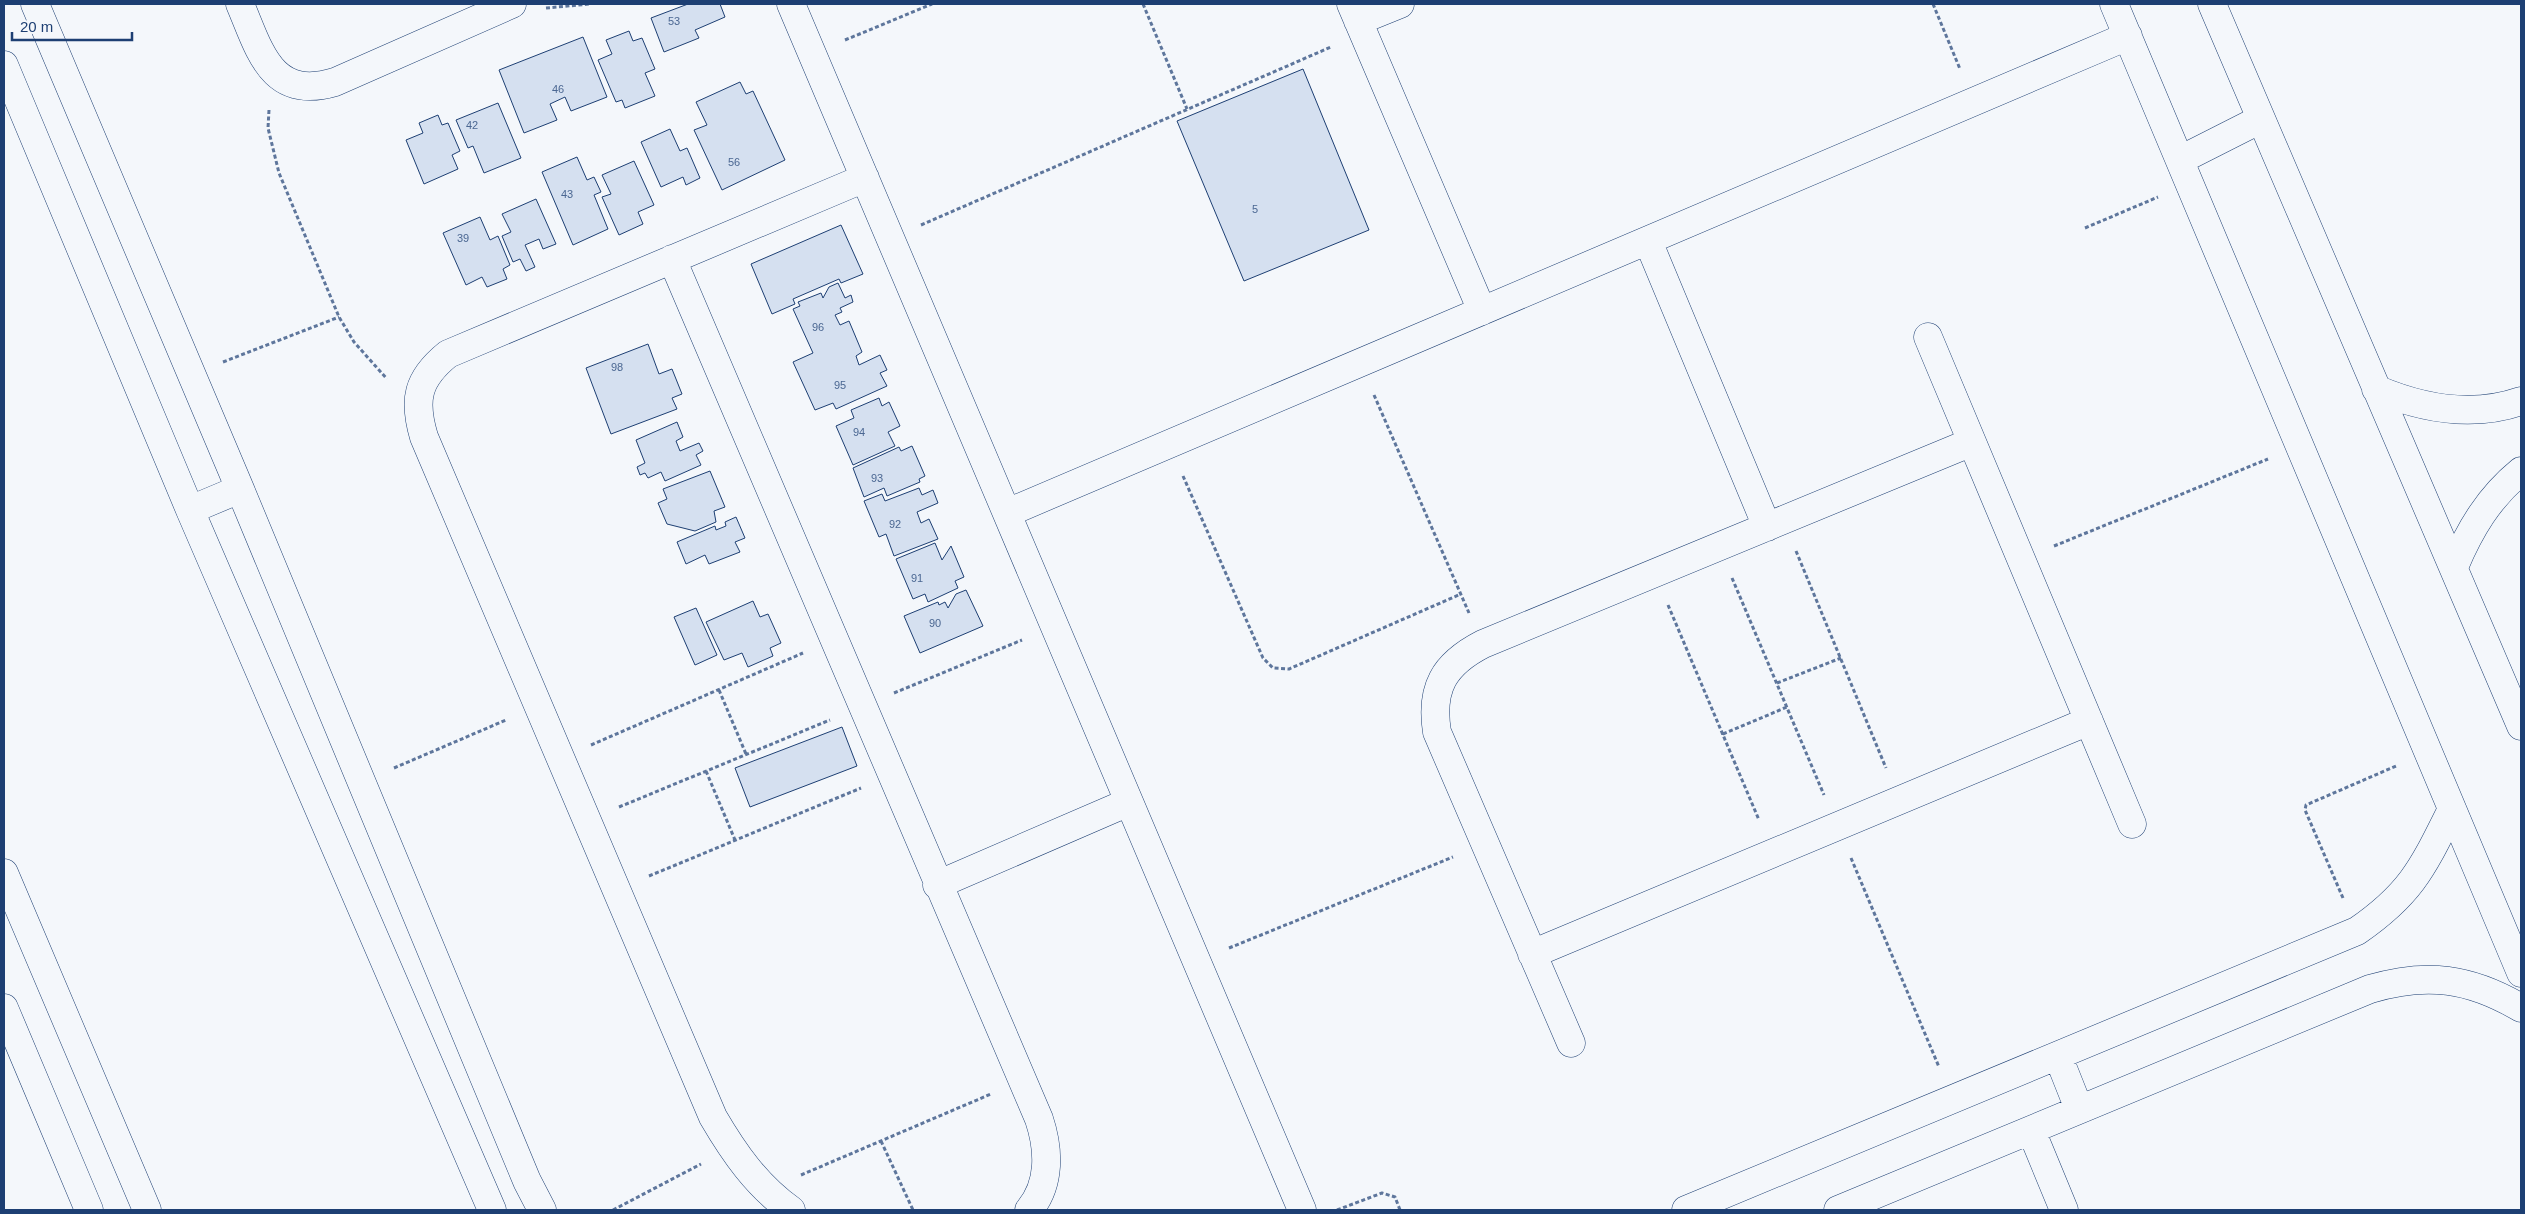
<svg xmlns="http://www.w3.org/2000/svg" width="2525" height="1214" viewBox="0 0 2525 1214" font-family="Arial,sans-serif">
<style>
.building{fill:#d5e0f0;stroke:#1d3f73}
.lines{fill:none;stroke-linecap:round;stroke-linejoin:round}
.minor-casing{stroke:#1d3f73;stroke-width:29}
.path{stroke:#5e769c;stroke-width:3;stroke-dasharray:4 2.5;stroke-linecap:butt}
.minor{stroke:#f4f7fb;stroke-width:28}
.labels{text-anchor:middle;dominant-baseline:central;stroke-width:4;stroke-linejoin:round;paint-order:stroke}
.number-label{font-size:11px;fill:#4b6792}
</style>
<rect width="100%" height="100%" fill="#f4f7fb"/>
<path class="building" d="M688,4h32l5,13 -30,13 4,8 -35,14 -13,-34z
M629,31l4,10 9,-3 13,31 -10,4 10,23 -30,12 -3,-8 -6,2 -18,-42 14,-6 -6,-14z
M583,37l24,60 -36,14 -6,-14 -15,7 7,16 -33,13 -25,-63z
M1303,69l66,161 -125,51 -67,-160z
M740,82l6,12 7,-3 32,69 -63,30 -28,-60 13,-5 -11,-23z
M498,103l23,55 -37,15 -11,-27 -5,2 -12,-28z
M438,115l4,10 6,-2 12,28 -8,4 6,14 -34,15 -18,-44 17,-7 -4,-10z
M670,129l10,22 7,-3 13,30 -14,7 -3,-8 -22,10 -20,-45z
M577,157l10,23 7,-3 7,15 -7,3 14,34 -35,16 -31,-73z
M634,161l20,44 -16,7 5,12 -24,11 -17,-38 9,-3 -9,-19z
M536,199l20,45 -13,5 -4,-10 -14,6 10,22 -9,4 -6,-12 -7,3 -11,-26 9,-4 -9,-18z
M480,217l10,23 8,-4 12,29 -7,4 4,10 -20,8 -5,-10 -16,8 -23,-52z
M841,225l22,49 -22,9 -2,-4 -46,20 2,5 -23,10 -21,-50z
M838,283l7,15 6,-3 2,7 -13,6 2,4 -7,3 5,10 9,-4 13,31 -6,4 3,9 21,-10 7,15 -7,3 7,13 -51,23 -3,-6 -18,7 -22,-48 20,-9 -20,-44 7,-3 -2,-4 23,-9 2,5 6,-11z
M648,344l11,30 13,-5 10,25 -10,4 5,11 -66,25 -25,-66z
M879,398l3,8 7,-4 11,24 -12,6 7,14 -42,19 -17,-39 18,-8 -3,-8z
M677,422l6,15 -7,4 4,10 19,-8 4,8 -7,4 5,10 -36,16 -4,-9 -13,6 -3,-5 -5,2 -3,-8 8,-4 -9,-23z
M912,446l13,30 -6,3 1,3 -33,14 -3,-8 -20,9 -11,-29 46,-21 2,4z
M710,471l15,36 -11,4 2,11 -21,9 -28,-7 -9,-21 9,-4 -4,-10z
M919,488l3,7 11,-5 5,13 -21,9 4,11 8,-4 9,20 -44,17 -8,-22 -7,3 -15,-36 18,-7 3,7z
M736,517l9,21 -10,4 5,10 -31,12 -4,-9 -19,9 -9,-22 38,-16 1,4 10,-4 -1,-4z
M935,543l7,17 9,-14 13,31 -9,4 3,7 -30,14 -3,-8 -12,5 -17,-40z
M966,590l17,36 -63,27 -16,-37 34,-14 1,3 6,-3 3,6 8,-14z
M753,601l7,16 8,-3 13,29 -11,5 3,8 -25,11 -6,-14 -18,7 -18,-38z
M696,608l21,47 -22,10 -21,-48z
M842,727l15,39 -107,41 -15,-39z"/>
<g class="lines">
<defs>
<path id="minor" d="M35,4l205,485 287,692 15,29
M240,4c20,47 31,97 95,78l177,-78
M791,4l511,1206
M1351,4l131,307
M2114,4l407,969
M2212,4l309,722
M1358,21l42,-17
M4,65l186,445 302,700
M2180,160l81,-41
M1648,241l119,286
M672,259l367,860c10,30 12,65 -10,91
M1928,337l204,487
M2376,389c47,20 96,29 145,12
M190,510l50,-21
M1007,513l1121,-477
M2454,567c16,-38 35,-70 67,-96
M4,873l143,337
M937,885l192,-83
M1532,954l557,-233
M4,1008l85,202
M1571,1043l-134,-311c-7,-44 7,-68 46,-88l489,-202
M2058,1056l21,53
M2031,1130l33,80
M791,1210c-34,-24 -57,-57 -78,-93l-289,-680c-11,-37 -7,-58 24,-83l417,-176
M1686,1210l671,-279c55,-38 66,-64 95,-122
M1838,1210l532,-221c57,-17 100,-11 151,19"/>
</defs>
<use href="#minor" class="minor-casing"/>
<path class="path" d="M1143,4l44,105
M1933,4l27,65
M546,8l44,-4
M845,40l87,-36
M269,110l-1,18 11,45 60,144 15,25 33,37
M921,225l410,-178
M2085,228l73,-31
M223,362l116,-45
M1374,395l95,218
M1183,476l80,182 10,10 16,1 172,-75
M2054,546l214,-87
M1796,551l90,217
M1732,578l92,217
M1668,605l91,215
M1777,683l64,-25
M719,690l27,64
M894,693l128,-53
M1723,734l64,-27
M591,745l212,-92
M394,768l112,-48
M706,771l29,69
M619,807l211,-87
M1851,858l88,209
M649,876l212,-88
M2343,898l-38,-88 1,-5 90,-39
M1229,948l224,-91
M881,1141l32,69
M801,1175l190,-81
M613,1210l88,-46
M1337,1210l45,-17 13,4 5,13"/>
<use href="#minor" class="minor"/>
</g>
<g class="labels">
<g class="number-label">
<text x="674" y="21">53</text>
<text x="558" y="89">46</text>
<text x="472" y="125">42</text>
<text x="734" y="162">56</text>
<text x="567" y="194">43</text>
<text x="1255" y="209">5</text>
<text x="463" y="238">39</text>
<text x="818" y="327">96</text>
<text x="617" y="367">98</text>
<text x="840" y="385">95</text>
<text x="859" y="432">94</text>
<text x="877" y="478">93</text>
<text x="895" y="524">92</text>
<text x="917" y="578">91</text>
<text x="935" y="623">90</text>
</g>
</g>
<rect width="2525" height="1214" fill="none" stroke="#1d3f73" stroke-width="10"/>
<path d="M12 32v8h120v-8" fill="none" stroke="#1d3f73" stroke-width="2.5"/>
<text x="20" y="32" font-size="15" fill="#1d3f73" stroke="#f4f7fb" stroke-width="4" paint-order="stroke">20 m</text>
</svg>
